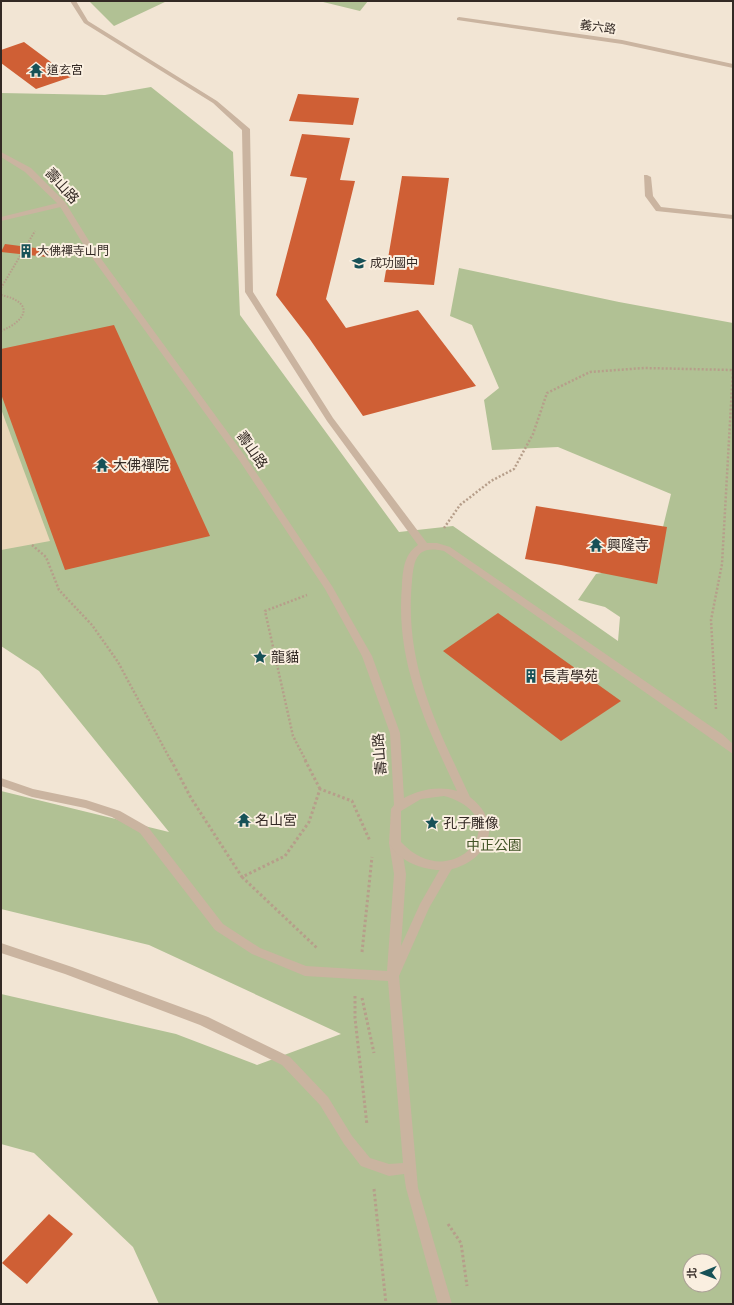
<svg xmlns="http://www.w3.org/2000/svg" width="734" height="1305" viewBox="0 0 734 1305" font-family="Karla,'Noto Sans TC',sans-serif">
<style>
.green{fill:#b1c194;fill-rule:evenodd}
.plaza{fill:#ebd7b9}
.building{fill:#cf5f35}
.lines{fill:none;stroke-linecap:round;stroke-linejoin:round}
.path-far2{stroke:#b69e8a;stroke-width:2;stroke-dasharray:1.5 1.5;stroke-linecap:butt}
.path-far1{stroke:#b69e8a;stroke-width:2.5;stroke-dasharray:2 2;stroke-linecap:butt}
.path{stroke:#b69e8a;stroke-width:3;stroke-dasharray:2.5 2.5;stroke-linecap:butt}
.service{fill:#cab4a0;fill-rule:evenodd}
.minor{fill:#cab4a0;fill-rule:evenodd}
.labels{text-anchor:middle;dominant-baseline:central;stroke-width:4;stroke-linejoin:round;paint-order:stroke}
.far-street-label{font-size:12px;fill:#332924;stroke:#faefe0}
.far-poi-label{font-size:12px;fill:#332924;stroke:#faefe0;text-anchor:start}
.street-label{font-size:14px;fill:#332924;stroke:#faefe0}
.poi-label{font-size:14px;fill:#332924;stroke:#faefe0;text-anchor:start}
.park-label{font-size:14px;fill:#415326;stroke:#faefe0}
</style>
<rect width="100%" height="100%" fill="#f2e5d4"/>
<path class="green" d="M89,1h78l-53,25z
M319,1h49l-8,10z
M151,87l82,65 7,163 159,217 54,-6 165,115 2,-24 -15,-10 -27,-7 18,-26 58,-10 17,-70 -113,-47 -66,3 -8,-50 15,-12 -27,-63 -22,-9 9,-48 160,34 114,21v981h-574l-26,-57 -99,-94 -33,-9v-150l175,40 81,31 84,-31 -192,-89 -148,-36v-118l168,41 -130,-161 -38,-25v-553l104,2zM690,1261h24v24h-24z"/>
<path class="plaza" d="M1,409l49,132 -49,9z"/>
<path class="building" d="M24,42l47,35 -35,12 -35,-26v-13z
M298,94l61,4 -6,27 -64,-4z
M302,134l48,4 -10,42 15,1 -29,118 20,29 72,-18 58,76 -113,30 -54,-78 -33,-43 31,-117 -17,-2z
M402,176l47,2 -15,107 -50,-3z
M5,244l46,6 -4,7 -46,-5z
M114,325l96,211 -145,34 -64,-176v-45z
M536,506l131,21 -10,57 -96,-19 -36,-6z
M498,613l123,88 -60,40 -118,-90z
M49,1214l24,20 -46,50 -25,-21z"/>
<g class="lines">
<path class="path-far2" d="M1,288l34,-57
M1,295c33,7 27,25 0,36"/>
<path class="path-far1" d="M444,528l16,-23 31,-24 23,-12 19,-35 14,-41 43,-21 54,-4 89,2
M32,545l14,12 13,33 33,35 26,37 53,99
M716,709l-5,-89 11,-56 11,-195
M306,761l-13,-25 -28,-125 42,-16"/>
<path class="path" d="M171,760l20,38 51,79 43,-21 24,-34 11,-33 32,12 18,40
M305,760l15,29
M242,877l75,71
M362,952l10,-95
M355,996v22l12,107
M362,998l12,55
M374,1189l12,115
M448,1224l13,19 6,43"/>
<path class="service" d="M459,17l163,23 111,24v4l-111,-24 -165,-24v-2z
M644,175h3l4,2 2,19 8,11 72,8v4l-77,-8 -11,-15z
M62,202l4,2 -1,2 -64,15v-4z
M1,778l32,11 53,11 34,11 28,16 75,97 37,24 46,18 81,5 7,-97 -5,-31 2,-3 4,-1 4,1 2,3 5,31 -5,72 19,-42 24,-42 4,-1 4,1 2,3 -25,43 -30,68 19,212 34,116h-14l-32,-116 -2,-14 -15,2 -28,-10 -17,-22 -24,-39 -38,-40 -82,-40 -135,-51 -64,-21v-10l71,24 136,50 82,40 38,40 24,39 18,22 19,6 14,-1 -15,-182 -83,-5 -53,-22 -37,-24 -75,-97 -28,-16 -27,-9 -53,-11 -31,-11z"/>
<path class="minor" d="M70,1h6l12,20 129,80 33,28 3,163 80,126 94,125h10l13,4 272,187 11,10v10l-289,-203c-26,-6 -30,6 -32,30 -8,83 24,143 58,216 36,28 17,65 -22,73 -10,1 -21,-1 -30,-4 -12,-4 -23,-12 -29,-23l2,-34 3,-4 -4,-72 -28,-77 -37,-67 -86,-129 -151,-208 -29,-47 -34,-33 -24,-15v-5l30,16 34,34 29,47 151,207 87,130 40,70 28,77 4,65c17,-9 35,-12 53,-7 -31,-67 -62,-129 -55,-206 1,-15 2,-31 16,-40l-91,-124 -82,-129 -3,-162 -29,-27 -129,-80zM444,796c77,21 9,102 -43,46v-31l20,-12z"/>
</g>
<defs>
<symbol id="temple-bare" viewBox="-9 -9 18 18"><path d="M0-6L5-2H3V0L6.5 2.5H4V6H1.5V3h-3V6H-4V2.5H-6.5L-3 0V-2H-5Z" fill="#175157" stroke="#faefe0" stroke-width="2.5" paint-order="stroke"/></symbol>
<symbol id="building-bare" viewBox="-9 -9 18 18"><path d="M-4-6H4V6H1V3H-1V6H-4ZM-2.5-4.3h1.7v1.8h-1.7ZM.8-4.3h1.7v1.8H.8ZM-2.5-1h1.7V.8h-1.7ZM.8-1h1.7V.8H.8Z" fill="#175157" stroke="#faefe0" stroke-width="2.5" paint-order="stroke"/></symbol>
<symbol id="school-bare" viewBox="-9 -9 18 18"><path d="M0-5L7-2L0 1L-7-2ZM-4 1L0 2.5L4 1V4Q0 6-4 4Z" fill="#175157" stroke="#faefe0" stroke-width="2.5" paint-order="stroke"/></symbol>
<symbol id="sight-bare" viewBox="-9 -9 18 18"><path d="M0-6L1.8-2.2L6-1.7L2.9 1.2L3.7 5.4L0 3.3L-3.7 5.4L-2.9 1.2L-6-1.7L-1.8-2.2Z" fill="#175157" stroke="#faefe0" stroke-width="2.5" paint-order="stroke"/></symbol>
</defs>
<g fill-rule="evenodd">
<use href="#temple-bare" x="26" y="60" width="20" height="20"/>
<use href="#building-bare" x="16" y="241" width="20" height="20"/>
<use href="#school-bare" x="349" y="253" width="20" height="20"/>
<use href="#temple-bare" x="92" y="455" width="20" height="20"/>
<use href="#temple-bare" x="586" y="535" width="20" height="20"/>
<use href="#sight-bare" x="250" y="647" width="20" height="20"/>
<use href="#building-bare" x="521" y="666" width="20" height="20"/>
<use href="#temple-bare" x="234" y="810" width="20" height="20"/>
<use href="#sight-bare" x="422" y="813" width="20" height="20"/>
</g>
<g class="labels">
<g class="far-street-label">
<text transform="translate(598 27) rotate(8)">義六路</text>
</g>
<g class="far-poi-label">
<text x="47" y="70">道玄宮</text>
<text x="37" y="251">大佛禪寺山門</text>
<text x="370" y="263">成功國中</text>
</g>
<g class="street-label">
<text transform="translate(62 186) rotate(48)">壽山路</text>
<text transform="translate(252 450) rotate(55)">壽山路</text>
<text transform="translate(380 754) rotate(-95)">壽山路</text>
</g>
<g class="poi-label">
<text x="113" y="465">大佛禪院</text>
<text x="607" y="545">興隆寺</text>
<text x="271" y="657">龍貓</text>
<text x="542" y="676">長青學苑</text>
<text x="255" y="820">名山宮</text>
<text x="443" y="823">孔子雕像</text>
</g>
<g class="park-label">
<text x="494" y="845">中正公園</text>
</g>
</g>
<rect width="734" height="1305" fill="none" stroke="#332924" stroke-width="4"/>
<g transform="translate(702 1273) rotate(269)"><circle r="19" fill="#faefe0" stroke="#aaa095"/>
<path d="M0-3L7 15L0 10L-7 15Z" fill="#175157"/>
<text y="-6" font-size="11" font-weight="bold" text-anchor="middle" fill="#332924">北</text>
</g>
</svg>
